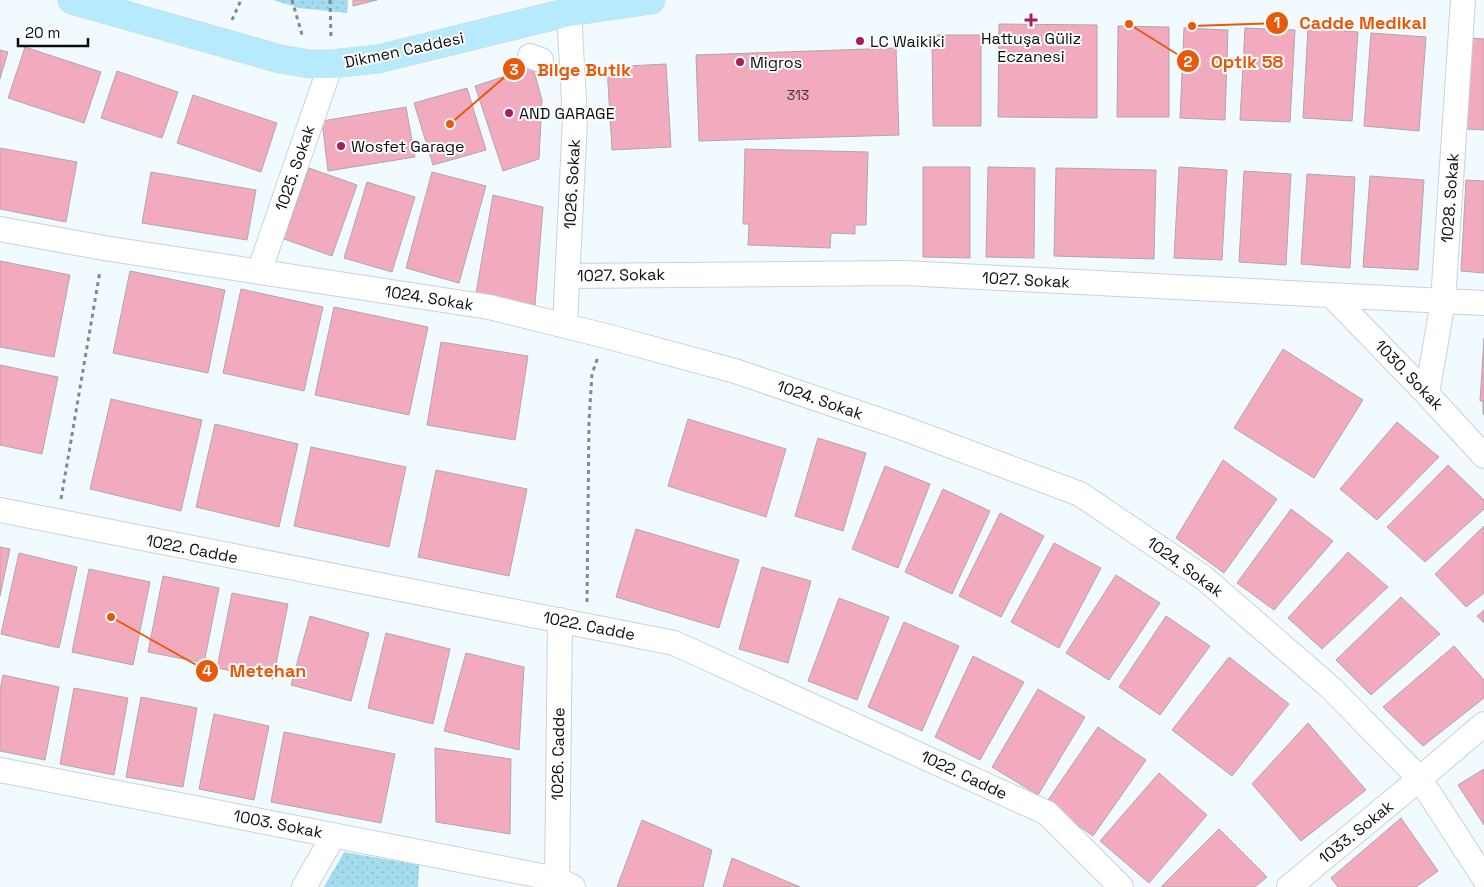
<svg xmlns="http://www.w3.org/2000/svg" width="1484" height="887" viewBox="0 0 1484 887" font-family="'Space Grotesk',sans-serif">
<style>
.park{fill:url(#park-dots)}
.building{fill:#f2aabe;stroke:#b1a7aa}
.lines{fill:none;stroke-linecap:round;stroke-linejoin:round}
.street-casing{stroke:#c8d3d6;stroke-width:26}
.primary-casing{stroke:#d8d8d8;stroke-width:29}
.path{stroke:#838a8d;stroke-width:3;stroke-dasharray:4 4;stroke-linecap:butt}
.street{stroke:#fff;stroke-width:24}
.primary{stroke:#b7eafc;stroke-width:28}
.poi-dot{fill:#aa1c5a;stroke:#fff;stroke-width:2}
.labels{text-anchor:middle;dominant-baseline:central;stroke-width:4;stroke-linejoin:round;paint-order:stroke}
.number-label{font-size:14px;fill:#43343a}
.poi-label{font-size:16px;fill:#090d0e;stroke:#fff;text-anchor:start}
.street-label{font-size:16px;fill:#090d0e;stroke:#fff}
.leader{fill:none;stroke:#e8590c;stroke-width:2}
.callout-dot{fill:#e8590c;stroke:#fff;stroke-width:2}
.mark-label{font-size:15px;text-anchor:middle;font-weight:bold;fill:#fff}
.callout-label{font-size:18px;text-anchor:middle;font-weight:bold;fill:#e8590c;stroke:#fff;stroke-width:4;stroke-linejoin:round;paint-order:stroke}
</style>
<defs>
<pattern id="park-dots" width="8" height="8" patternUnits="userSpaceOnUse" patternTransform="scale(1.25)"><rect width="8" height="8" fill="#a3dbef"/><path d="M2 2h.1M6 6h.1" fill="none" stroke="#8bbbcc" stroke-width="1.8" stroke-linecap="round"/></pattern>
</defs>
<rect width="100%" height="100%" fill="#f1fbff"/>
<path class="park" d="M273,0h75l-1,13 -48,-5z
M344,852l75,13 -1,22h-94z"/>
<path class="building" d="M353,0h24l-24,6z
M999,24l98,1v93l-99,-1z
M1118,26l51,1v90h-52z
M1184,28l44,2 -3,90 -45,-2z
M1245,28l50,2 -5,92 -50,-2z
M1308,28l50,4 -6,89 -49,-3z
M1371,33l55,4 -7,94 -55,-5z
M932,35h49v91h-48z
M1472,38l12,1v91l-19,-1z
M25,47l76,25 -17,51 -76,-25z
M896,48l3,87 -200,6 -3,-86z
M0,50l8,2 -8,27z
M666,64l5,83 -59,3 -5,-83z
M533,67l9,33 -3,59 -36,12 -28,-85z
M117,71l61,21 -16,46 -61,-20z
M467,88l19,62 -53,15 -19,-62z
M193,95l84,28 -16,49 -84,-29z
M406,107l9,50 -87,14 -6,-50z
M0,148l77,14 -11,60 -66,-13z
M745,149l123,3 -2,73h-11v9l-24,-1 -1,15 -82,-3 1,-21h-6z
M923,167h47v91l-47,-1z
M988,167l47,1 -1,90 -48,-1z
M1179,167l48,3 -5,90 -48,-2z
M309,168l48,17 -25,71 -48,-17z
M1056,168l100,2 -2,89 -100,-3z
M1244,171l47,3 -5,91 -47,-3z
M151,172l105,18 -9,50 -105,-17z
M432,172l54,14 -27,97 -53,-15z
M1307,174l48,3 -5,91 -49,-4z
M1370,176l54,4 -6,90 -55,-3z
M1466,180l18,1v92l-23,-2z
M367,182l48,15 -23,75 -48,-14z
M493,195l50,12 -8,98 -59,-12z
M0,261l70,14 -16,82 -54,-10z
M130,271l95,19 -17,83 -95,-20z
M241,289l82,18 -19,84 -81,-18z
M334,307l94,20 -19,88 -94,-20z
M1484,338v76h-1v-13h-3z
M441,342l87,14 -13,84 -88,-15z
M1283,349l80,51 -49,78 -80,-50z
M0,365l58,12 -16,77 -42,-9z
M111,399l91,21 -21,91 -91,-22z
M688,419l98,30 -20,68 -98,-31z
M1397,422l42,35 -62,63 -37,-31z
M215,424l83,20 -19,83 -83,-20z
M818,438l48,15 -23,78 -48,-15z
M311,447l95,20 -17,80 -95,-21z
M1223,460l54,39 -53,74 -48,-35z
M1448,465l36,35v9l-59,53 -38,-35z
M885,466l45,18 -32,84 -46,-19z
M436,470l91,19 -18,87 -91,-19z
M943,489l47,22 -38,83 -47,-22z
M1291,509l42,32 -59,69 -37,-27z
M1000,513l44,23 -43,81 -42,-21z
M1484,526v67l-18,14 -31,-33z
M636,529l103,31 -20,68 -103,-31z
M1054,543l47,25 -42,80 -48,-26z
M0,547l10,2 -10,47z
M1348,552l40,35 -66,62 -34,-31z
M19,553l58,14 -18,81 -58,-14z
M762,567l49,14 -23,82 -49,-14z
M89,569l61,13 -17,83 -61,-13z
M1116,575l44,28 -51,77 -43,-27z
M163,576l56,12 -15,75 -56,-11z
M232,593l56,11 -15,75 -56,-11z
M1401,597l39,37 -69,61 -35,-35z
M839,598l50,19 -32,83 -49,-19z
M1484,610v13l-7,-7z
M310,616l59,17 -18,68 -60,-16z
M1166,616l44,30 -50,69 -41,-28z
M904,622l55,24 -37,85 -54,-24z
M386,633l64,16 -17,75 -65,-16z
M1454,646l30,34v18l-61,48 -40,-39z
M466,653l58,14 -5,83 -75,-19z
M973,656l51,26 -44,78 -45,-23z
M1229,657l60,47 -57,72 -60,-46z
M3,675l56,12 -14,73 -45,-9v-60z
M74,688l54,10 -14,77 -54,-11z
M1038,689l47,28 -47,78 -46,-28z
M141,697l56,11 -14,79 -57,-10z
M214,714l55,12 -15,74 -55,-11z
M1308,723l58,67 -65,51 -49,-57z
M1098,727l48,33 -53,76 -47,-33z
M284,732l111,22 -14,69 -110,-21z
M435,748l76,11 -1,75 -74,-12z
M1484,769v56l-26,-40z
M1159,773l48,42 -58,68 -49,-42z
M1401,818l37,53 -22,16h-78l-7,-9z
M642,820l70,30 -9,37h-86z
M1219,829l48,48 -12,10h-94z
M732,858l68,29h-77z"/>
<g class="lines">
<defs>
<path id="street" d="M530,56l11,4
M0,229l104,19 385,59 117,29 129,35 168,57 177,66 124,84 128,111 88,90 64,99
M259,272l72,-208
M567,276l337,-3 580,30
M1332,296l95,98 57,62
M565,325l10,-206 -6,-107
M1427,394l16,-93 20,-301
M0,510l674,133 373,170 74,74
M0,770l557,109 16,8
M304,887l30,-52
M557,887l3,-267
M1289,887l134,-111 61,-52"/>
<path id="primary" d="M72,0l208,59 30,5h21l47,-5 191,-47 82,-12"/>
</defs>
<use href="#street" class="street-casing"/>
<use href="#primary" class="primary-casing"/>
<path class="path" d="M292,0l11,38
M330,0l1,39
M232,20l9,-20
M61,499l39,-228
M587,602l2,-181 3,-47 6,-17"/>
<use href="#street" class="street"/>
<use href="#primary" class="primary"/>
</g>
<g class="poi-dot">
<path d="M1028.5 12.5h5v5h5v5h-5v5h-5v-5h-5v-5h5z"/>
<circle cx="860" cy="41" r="5"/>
<circle cx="740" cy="62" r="5"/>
<circle cx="509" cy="113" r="5"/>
<circle cx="341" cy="146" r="5"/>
</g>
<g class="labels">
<g class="number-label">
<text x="798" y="95">313</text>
</g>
<g class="poi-label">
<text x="1031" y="38" text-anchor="middle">Hattuşa Güliz<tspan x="1031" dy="18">Eczanesi</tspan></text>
<text x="870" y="41">LC Waikiki</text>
<text x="750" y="62">Migros</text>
<text x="519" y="113">AND GARAGE</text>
<text x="351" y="146">Wosfet Garage</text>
</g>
<g class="street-label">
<text transform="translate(404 50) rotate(-12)">Dikmen Caddesi</text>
<text transform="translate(295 168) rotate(-71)">1025. Sokak</text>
<text transform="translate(572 184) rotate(-87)">1026. Sokak</text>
<text transform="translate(1450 198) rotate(-86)">1028. Sokak</text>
<text transform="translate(621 275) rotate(-1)">1027. Sokak</text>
<text transform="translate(1026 280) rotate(3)">1027. Sokak</text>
<text transform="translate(429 298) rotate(9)">1024. Sokak</text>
<text transform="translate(1409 375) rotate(46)">1030. Sokak</text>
<text transform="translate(820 400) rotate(19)">1024. Sokak</text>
<text transform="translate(192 549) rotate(11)">1022. Cadde</text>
<text transform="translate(1185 567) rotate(36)">1024. Sokak</text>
<text transform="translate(589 626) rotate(11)">1022. Cadde</text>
<text transform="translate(558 754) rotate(-89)">1026. Cadde</text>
<text transform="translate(964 775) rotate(25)">1022. Cadde</text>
<text transform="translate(278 824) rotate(11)">1003. Sokak</text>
<text transform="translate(1356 832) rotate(-39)">1033. Sokak</text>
</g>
</g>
<path class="leader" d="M1192 26L1277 23M1129 24L1188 61M450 124L514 69M111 617L207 671"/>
<g class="callout-dot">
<circle cx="1192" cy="26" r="5"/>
<circle cx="1129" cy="24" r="5"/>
<circle cx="450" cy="124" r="5"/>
<circle cx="111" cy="617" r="5"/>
<circle cx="1277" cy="23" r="12"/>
<circle cx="1188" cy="61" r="12"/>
<circle cx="514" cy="69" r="12"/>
<circle cx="207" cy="671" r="12"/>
</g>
<g class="mark-label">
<text x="1277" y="28">1</text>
<text x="1188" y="67">2</text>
<text x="514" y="75">3</text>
<text x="207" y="676">4</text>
</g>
<g class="callout-label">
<text x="1363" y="29">Cadde Medikal</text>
<text x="1247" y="68">Optik 58</text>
<text x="584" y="76">Bilge Butik</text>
<text x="268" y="677">Metehan</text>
</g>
<path d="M18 38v8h70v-8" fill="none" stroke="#090d0e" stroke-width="2.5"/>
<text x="25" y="38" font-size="15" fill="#090d0e" stroke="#ffffff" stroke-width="4" paint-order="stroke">20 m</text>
</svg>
